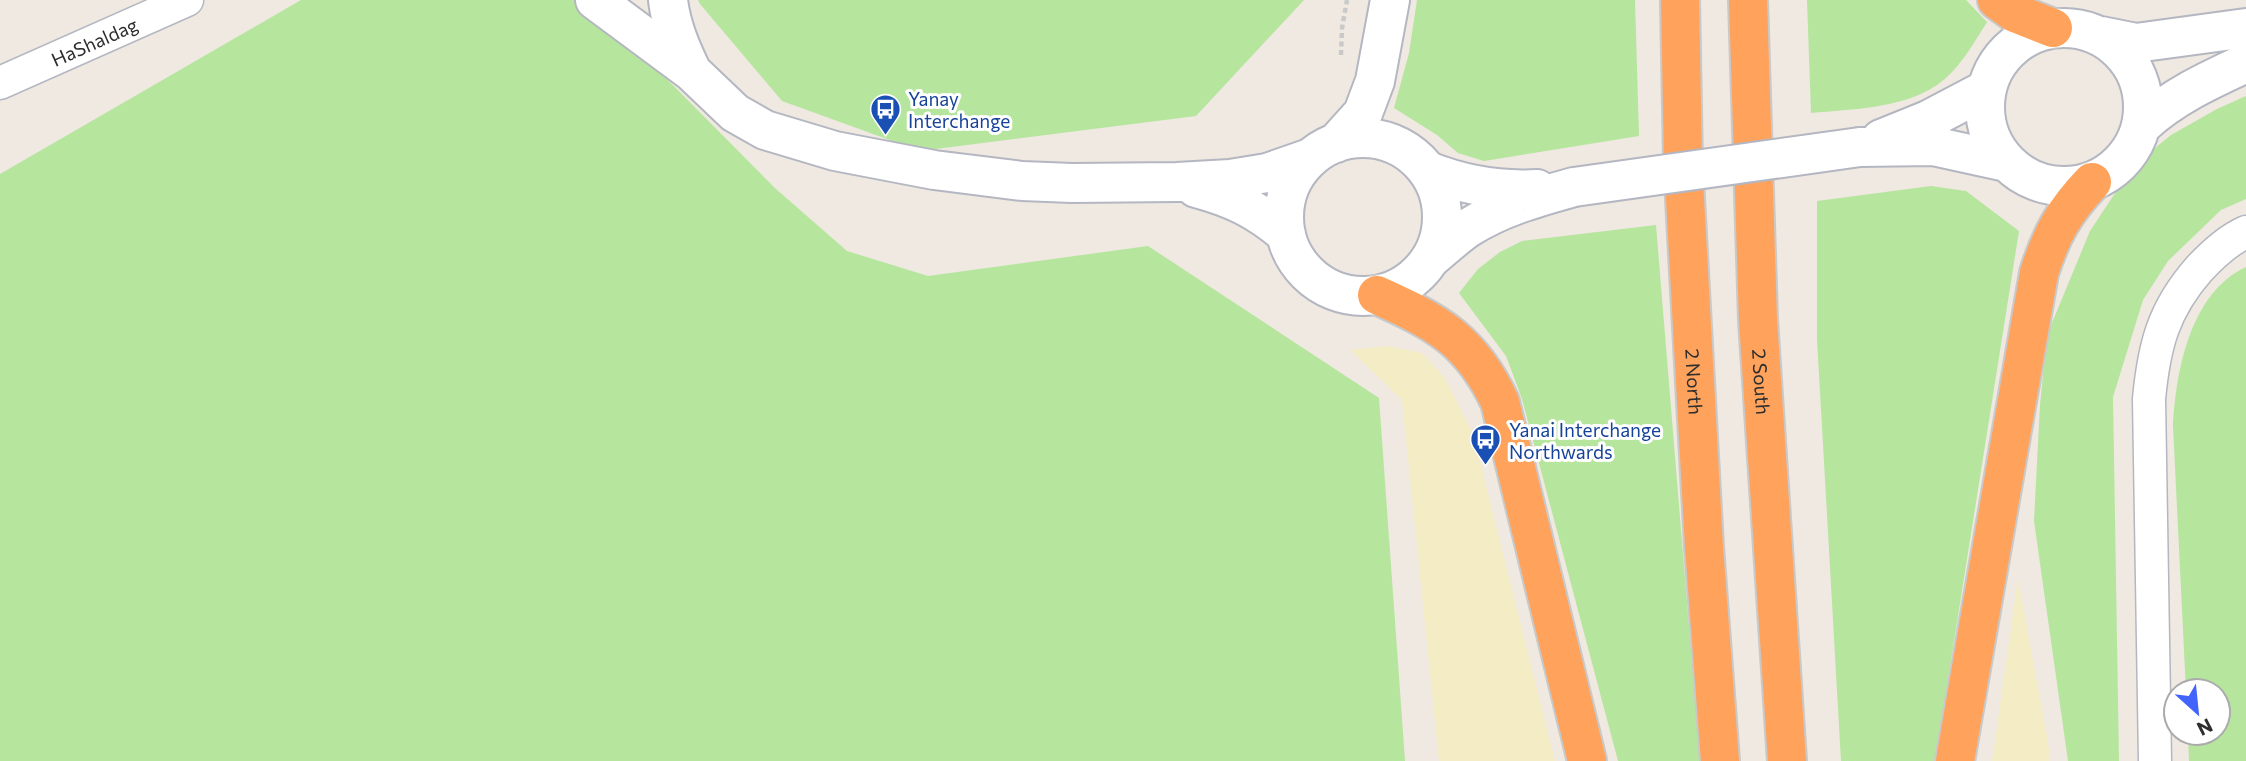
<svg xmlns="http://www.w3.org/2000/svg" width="2246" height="761" viewBox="0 0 2246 761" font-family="Commissioner,sans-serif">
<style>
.green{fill:#b6e59e}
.sand{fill:#f3ecc5}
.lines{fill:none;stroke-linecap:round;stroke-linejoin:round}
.street-casing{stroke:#b4b7c1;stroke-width:35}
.secondary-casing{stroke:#b4b7c1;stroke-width:42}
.highway-casing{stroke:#c9c9c9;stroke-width:42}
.path{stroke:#c9c9c9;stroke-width:4.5;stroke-dasharray:5 3.5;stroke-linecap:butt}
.street{stroke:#fff;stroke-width:32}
.secondary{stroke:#fff;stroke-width:38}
.highway{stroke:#ffa35c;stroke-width:38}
.secondary-bridge-casing{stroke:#b4b7c1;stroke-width:42;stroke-linecap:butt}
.secondary-bridge{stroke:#fff;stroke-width:38}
.labels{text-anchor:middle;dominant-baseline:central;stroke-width:6;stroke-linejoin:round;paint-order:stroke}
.street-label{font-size:19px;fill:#2e2e2e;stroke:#fff}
.transit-label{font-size:19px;fill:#164399;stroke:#fff;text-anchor:start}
</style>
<rect width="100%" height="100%" fill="#efe9e1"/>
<path class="green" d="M301,0h273l72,58 130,131 71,62 81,25 220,-30 231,152 26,363h-1405v-587z
M698,0h606l-108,116 -276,35 -138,-50 -82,-97z
M1417,0h218l4,136 -155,25 -26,-8 -21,-18 -43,-27 15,-55z
M1807,0h159l21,22c-14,22 -28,48 -50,63 -36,24 -85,24 -126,28z
M2246,96v103l-25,11 -53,51 -25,39 -30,97 6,364h-51l-34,-240 6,-116 7,-70 43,-104 43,-65 38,-31 46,-26z
M1931,186l35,5 53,40 -84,530h-94l-24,-422v-138z
M1656,225l44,536h-82l-96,-362 -16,-43 -47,-63 19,-24 22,-17 22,-11z
M2246,267v494h-57l-1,-28h30v-42h-32l-13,-265c3,-55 17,-133 73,-159z"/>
<path class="sand" d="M1387,346l35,7 23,25 28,56 82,327h-116l-37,-361 -52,-50z
M2018,579l30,163 2,19h-58z"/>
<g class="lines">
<defs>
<g id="street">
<path id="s1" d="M0,83l187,-83"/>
<path d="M2155,761l-6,-362c5,-53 14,-89 50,-130 13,-14 29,-29 47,-37"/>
</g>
<path id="secondary" d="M595,0l97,72 43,41 30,17 70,21 99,19 88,11 50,2 105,-1 53,-3 37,-6 43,-15
M668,0c3,26 13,49 24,72
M1985 107a79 79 0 1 1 158 0a79 79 0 1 1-158 0Z
M2101,36l35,7 110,-15
M2142,125c30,-28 67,-45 104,-62
M1284 217a79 79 0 1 1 158 0a79 79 0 1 1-158 0Z
M1881,139l47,-19 59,-31
M1336,143l27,-30 12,-32 15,-81
M1860,147l73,-1 73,16
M1428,171c35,14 72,20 109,18
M1196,188c37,10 60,21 90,46
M1430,259c12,-10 25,-22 38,-31 33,-21 70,-31 106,-41"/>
<g id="highway">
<path id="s2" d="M1680,0l3,162 21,385 16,214"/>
<path id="s3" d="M1748,0l10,320 29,441"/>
<path d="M1997,0l18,13 38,15"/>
<path d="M1377,295c60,27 94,45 123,107l87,359"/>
<path d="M1955,761l84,-488c12,-38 25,-62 53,-91"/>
</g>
</defs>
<use href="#street" class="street-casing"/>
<use href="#secondary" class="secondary-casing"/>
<use href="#highway" class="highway-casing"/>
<path class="path" d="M1341,55l1,-27 5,-28"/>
<use href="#street" class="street"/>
<use href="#secondary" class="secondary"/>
<use href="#highway" class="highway"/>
<defs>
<path id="secondary-bridge" d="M1574,187l286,-40"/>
</defs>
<use href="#secondary-bridge" class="secondary-bridge-casing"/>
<use href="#secondary-bridge" class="secondary-bridge"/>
</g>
<defs>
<symbol id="bus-pin" viewBox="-11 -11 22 30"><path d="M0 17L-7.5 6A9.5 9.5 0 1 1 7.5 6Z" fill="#1a4fb4" stroke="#fff"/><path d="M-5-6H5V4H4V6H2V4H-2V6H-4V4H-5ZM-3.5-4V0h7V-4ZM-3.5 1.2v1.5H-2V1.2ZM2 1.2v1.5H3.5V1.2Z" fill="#fff"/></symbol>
</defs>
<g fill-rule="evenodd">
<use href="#bus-pin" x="868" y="92" width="35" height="47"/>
<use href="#bus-pin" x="1468" y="422" width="35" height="47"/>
</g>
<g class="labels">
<g class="street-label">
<text stroke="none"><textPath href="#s1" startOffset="103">HaShaldag</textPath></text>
<text stroke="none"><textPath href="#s2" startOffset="382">2 North</textPath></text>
<text stroke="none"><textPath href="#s3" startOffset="382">2 South</textPath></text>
</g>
<g class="transit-label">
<text x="908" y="98">Yanay<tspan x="908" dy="22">Interchange</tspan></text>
<text x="1509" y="429">Yanai Interchange<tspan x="1509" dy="22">Northwards</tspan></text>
</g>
</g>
<g transform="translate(2197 712) rotate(153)"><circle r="33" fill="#ffffff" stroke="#ababab" stroke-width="2"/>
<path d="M0-5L12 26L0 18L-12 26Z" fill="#4264fb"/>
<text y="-10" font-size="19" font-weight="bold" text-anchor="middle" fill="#2e2e2e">N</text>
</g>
</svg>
